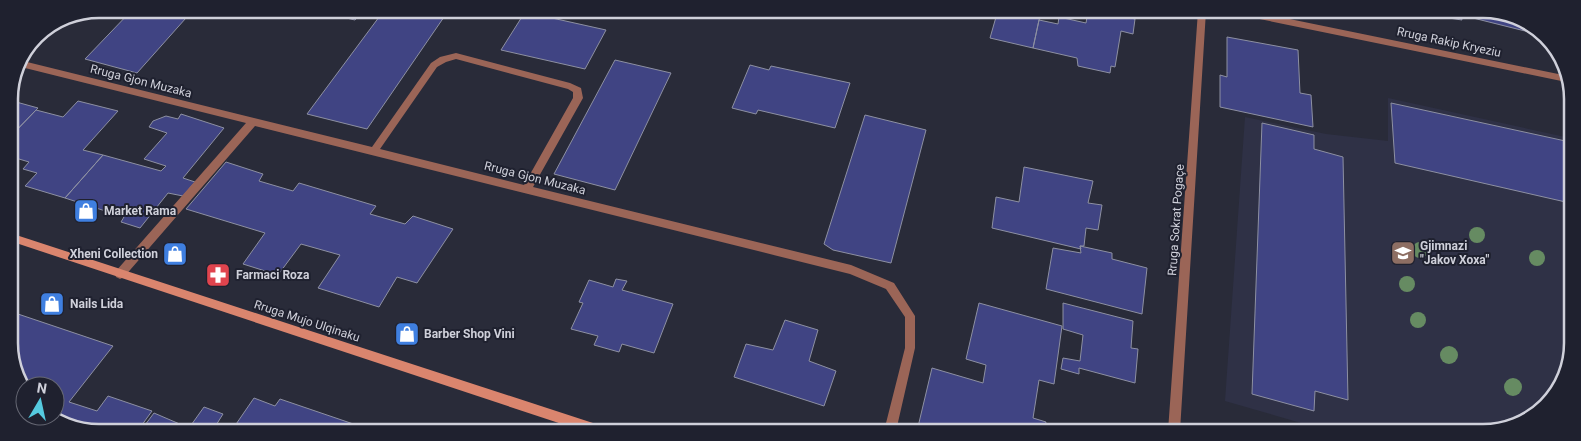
<svg xmlns="http://www.w3.org/2000/svg" width="1581" height="441" viewBox="0 0 1581 441" font-family="Roboto,sans-serif">
<style>
.built{fill:#2f3146}
.building{fill:#404483;stroke:#8d90a2}
.lines{fill:none;stroke-linecap:round;stroke-linejoin:round}
.minor{fill:#9b6557;fill-rule:evenodd}
.secondary{fill:#da856e;fill-rule:evenodd}
.tree{fill:#668b62}
.labels{text-anchor:middle;dominant-baseline:central;stroke-width:4;stroke-linejoin:round;paint-order:stroke}
.street-label{font-size:12px;fill:#cfd0da;stroke:#1f212f}
.poi-label{font-size:12px;font-weight:bold;fill:#cfd0da;stroke:#1f212f;text-anchor:start}
.rim{fill:none;stroke:#cfd0da;stroke-width:2.5}
</style>
<rect width="100%" height="100%" fill="#292b39"/>
<path class="built" d="M1388,98l182,40 -1,227 -28,45 -53,22h-156l-107,-31 20,-284 81,17 62,7z"/>
<path class="building" d="M133,9h61l-57,64 -52,-14z
M307,9h57l-9,11z
M385,9h22l37,8 -77,112 -60,-15z
M845,10h28l-2,6z
M992,11h49l-8,37 -43,-10 6,-21 -5,-1z
M1088,11h9l38,8 -2,15 -12,-3 -6,36 -4,-1 -1,7 -32,-7 -1,-8 -44,-10 6,-28 19,4 1,-7 27,6z
M525,12l81,18 -21,39 -84,-19z
M1415,12h45l2,8 -46,-7z
M1473,12h32l28,17v4l-60,-15z
M1227,37l71,13 2,43 11,2 2,32 -93,-20v-32l7,2z
M615,60l56,13 -56,117 -61,-16z
M750,65l19,5 2,-4 79,17 -15,45 -77,-18 -2,4 -24,-6z
M9,100l29,8 -29,30z
M78,101l40,10 -35,39 20,5 -38,43 -40,-12 12,-13 -14,-4 6,-7 -20,-6v-18l27,-28 27,7z
M1391,103l179,39v61l-175,-40z
M181,114l43,14 -41,50 12,4 -12,14 -15,-3 -28,35 -19,-6 3,-5 -59,-19 38,-43 58,16 5,-5 -22,-7 23,-26 -18,-6 4,-6 13,-5 12,3z
M865,115l61,15 -35,133 -58,-13 -9,-6z
M1262,123l52,12v14l29,8 5,243 -33,-9 -1,20 -62,-17z
M226,162l37,12 -4,7 34,10 6,-8 77,23 -6,8 35,10 8,-8 40,13 -36,54 -20,-6 -18,30 -61,-19 22,-33 -39,-11 -23,31 -35,-11 22,-31 -79,-24z
M1024,167l69,14 -5,22 14,2 -4,25 -12,-2 -2,18h-4l1,3 -89,-21 4,-31 23,5z
M1080,246l32,7v6l35,9 -5,46 -96,-25 7,-41 28,5z
M616,279l11,2 -5,9 51,14 -19,49 -32,-9 -3,8 -25,-7 4,-9 -27,-7 12,-26 -4,-1 10,-22 24,7z
M979,303l83,23 -8,58 -15,-4 -6,38 13,4 -2,9h-127l15,-63 51,15 3,-18 -20,-6z
M1063,303l70,18 -2,27 7,1 -3,34 -56,-15v6l-18,-5 2,-11 17,3 3,-26 -20,-6z
M12,312l101,34 -44,56 28,9 11,-15 44,15 -13,18h-63l-23,-13h2v-30l-30,1 -15,-27v-45z
M785,320l33,10 -9,31 27,10 -12,35 -90,-29 12,-33 27,6z
M254,398l21,8 5,-7 91,31h-139z
M204,407l19,7 -10,16 -71,-1 12,-16 35,15z"/>
<g class="lines">
<path class="minor" d="M1198,11h8l-26,420h-12z
M1231,11h20l317,65 3,7 -336,-69z
M456,53l114,30 11,5 2,10 -50,89 318,78 43,18 21,33v32l-19,83h-12l21,-83v-31l-19,-28 -36,-15 -595,-148 -131,151 -4,2 -4,-2 -1,-3 1,-3 130,-148 -225,-56 2,-6 349,86 59,-84 9,-6zM456,59l112,30 5,3v6l-49,87 -144,-36 57,-82 9,-5z"/>
<path class="secondary" d="M10,233l586,191 4,2 2,4h-22l-570,-189z"/>
</g>
<g class="tree">
<circle cx="1477" cy="235" r="8"/>
<circle cx="1420" cy="250" r="8"/>
<circle cx="1537" cy="258" r="8"/>
<circle cx="1407" cy="284" r="8"/>
<circle cx="1418" cy="320" r="8"/>
<circle cx="1449" cy="355" r="9"/>
<circle cx="1513" cy="387" r="9"/>
</g>
<defs>
<symbol id="shop-square" viewBox="-11 -11 22 22"><rect x="-9" y="-9" width="18" height="18" rx="4" fill="#3f7fe0" stroke="#1f212f"/><path d="M-5-2.5h2.3a2.7 3.5 0 0 1 5.4 0H5L5.5 6h-11ZM-1.5-2.5h3a1.5 2.3 0 0 0-3 0Z" fill="#fff"/></symbol>
<symbol id="school-square" viewBox="-11 -11 22 22"><rect x="-9" y="-9" width="18" height="18" rx="4" fill="#8d6e63" stroke="#1f212f"/><path d="M0-5L7-2L0 1L-7-2ZM-4 1L0 2.5L4 1V4Q0 6-4 4Z" fill="#fff"/></symbol>
<symbol id="pharmacy-square" viewBox="-11 -11 22 22"><rect x="-9" y="-9" width="18" height="18" rx="4" fill="#e0444e" stroke="#1f212f"/><path d="M-2-6h4v4h4v4h-4v4h-4v-4h-4v-4h4Z" fill="#fff"/></symbol>
</defs>
<g fill-rule="evenodd">
<use href="#shop-square" x="72" y="197" width="28" height="28"/>
<use href="#school-square" x="1389" y="239" width="28" height="28"/>
<use href="#shop-square" x="161" y="240" width="28" height="28"/>
<use href="#pharmacy-square" x="204" y="261" width="28" height="28"/>
<use href="#shop-square" x="38" y="290" width="28" height="28"/>
<use href="#shop-square" x="393" y="320" width="28" height="28"/>
</g>
<g class="labels">
<g class="street-label">
<text transform="translate(1449 42) rotate(12)">Rruga Rakip Kryeziu</text>
<text transform="translate(141 81) rotate(14)">Rruga Gjon Muzaka</text>
<text transform="translate(535 178) rotate(14)">Rruga Gjon Muzaka</text>
<text transform="translate(1176 220) rotate(-86)">Rruga Sokrat Pogaçe</text>
<text transform="translate(307 321) rotate(18)">Rruga Mujo Ulqinaku</text>
</g>
<g class="poi-label">
<text x="104" y="211">Market Rama</text>
<text x="1420" y="246">Gjimnazi<tspan x="1420" dy="14">"Jakov Xoxa"</tspan></text>
<text x="158" y="254" text-anchor="end">Xheni Collection</text>
<text x="236" y="275">Farmaci Roza</text>
<text x="70" y="304">Nails Lida</text>
<text x="424" y="334">Barber Shop Vini</text>
</g>
</g>
<path d="M0 0H1581V441H0ZM99 18H1483A81 81 0 0 1 1564 99V343A81 81 0 0 1 1483 424H99A81 81 0 0 1 18 343V99A81 81 0 0 1 99 18Z" fill="#1f212f" fill-rule="evenodd"/>
<path class="rim" d="M99 18H1483A81 81 0 0 1 1564 99V343A81 81 0 0 1 1483 424H99A81 81 0 0 1 18 343V99A81 81 0 0 1 99 18Z"/>
<g transform="translate(40 401) rotate(9)"><circle r="24" fill="#1f212f" stroke="#656773"/>
<path d="M0-4L9 19L0 12L-9 19Z" fill="#55cadf"/>
<text y="-8" font-size="14" font-weight="bold" text-anchor="middle" fill="#cfd0da">N</text>
</g>
</svg>
